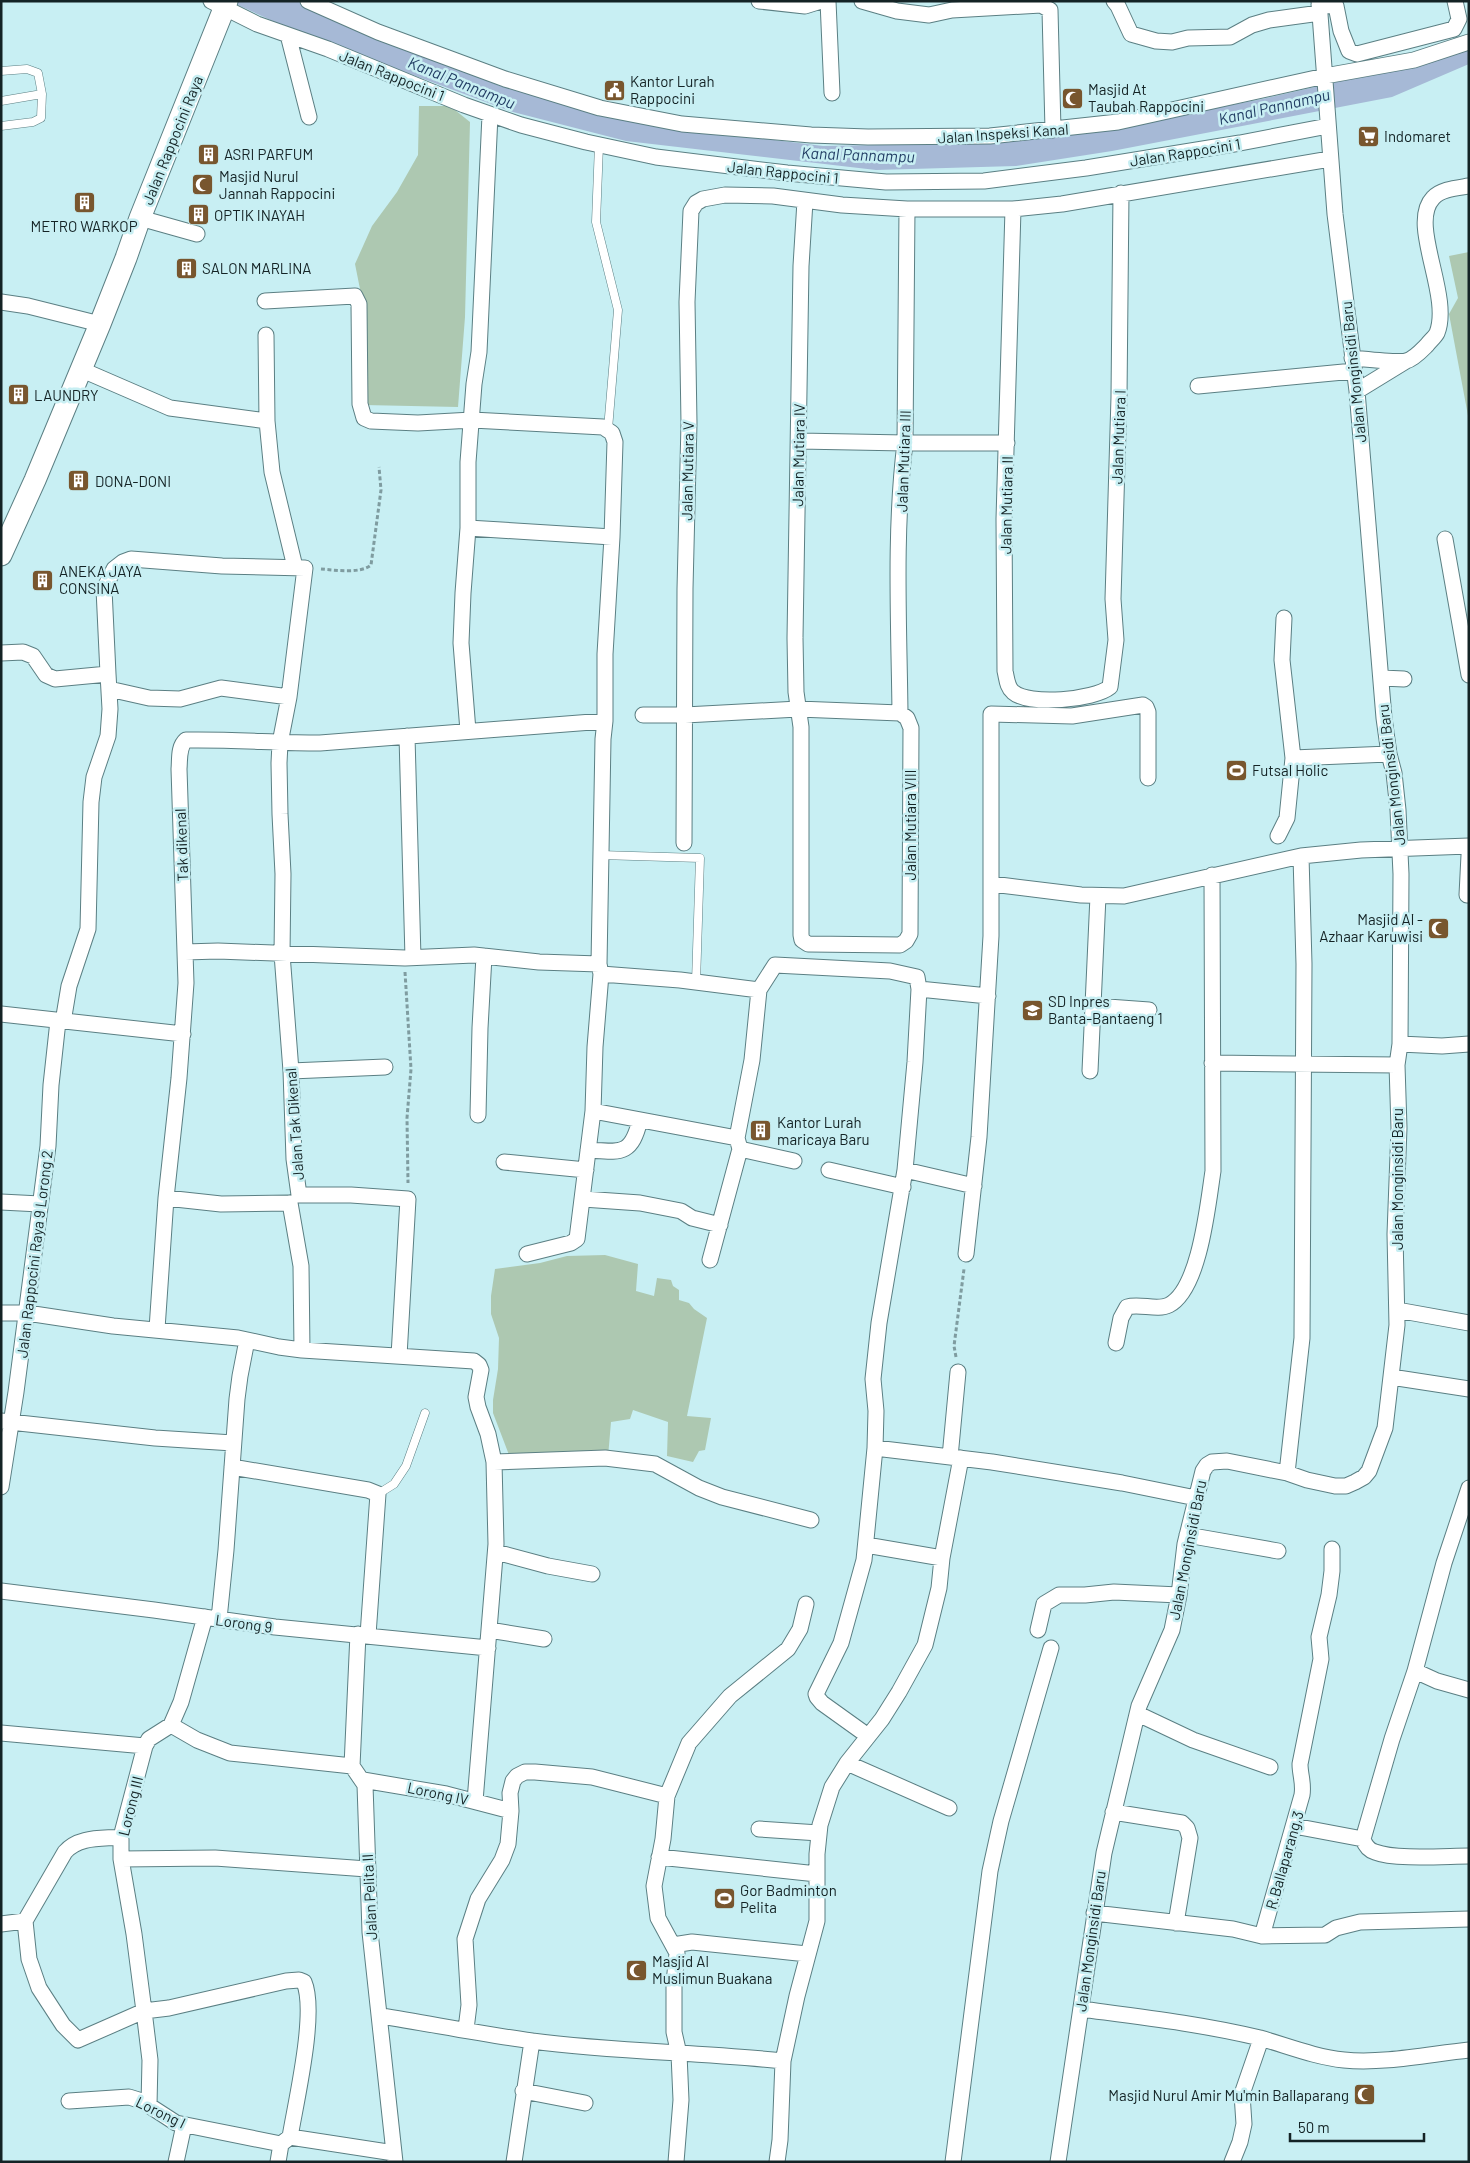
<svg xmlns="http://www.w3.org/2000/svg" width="1470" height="2163" viewBox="0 0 1470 2163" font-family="Barlow,sans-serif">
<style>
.green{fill:#adc8b1}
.water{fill:#a6b9d6}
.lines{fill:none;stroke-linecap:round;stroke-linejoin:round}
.lane-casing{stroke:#5b7f83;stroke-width:9}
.street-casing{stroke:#5b7f83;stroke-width:17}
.secondary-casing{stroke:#5b7f83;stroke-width:23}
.path{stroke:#7f9ca0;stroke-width:3;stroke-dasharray:4 2.5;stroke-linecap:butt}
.lane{stroke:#fff;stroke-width:8}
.street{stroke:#fff;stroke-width:15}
.secondary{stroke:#fff;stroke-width:21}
.labels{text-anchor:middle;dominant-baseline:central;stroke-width:5;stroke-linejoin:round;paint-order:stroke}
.street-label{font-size:15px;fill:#142325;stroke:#c8eff3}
.poi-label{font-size:15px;fill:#142325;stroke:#c8eff3;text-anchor:start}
.water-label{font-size:16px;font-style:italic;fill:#223d64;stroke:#c8eff3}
</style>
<rect width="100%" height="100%" fill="#c8eff3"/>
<path class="green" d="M419,106h31l20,16 -5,195 -7,90 -94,-2 -4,-116 -5,-25 17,-38 25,-34 21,-37z
M1469,252v169l-20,-107 9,-16 -9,-42z
M605,1255l33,9 -2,27 18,5 3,-18 14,2 2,6 6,4v10l10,3 5,6 13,9 -20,98 24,2 -6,32 -6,1 -6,11 -26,-6 1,-34 -35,-12 -3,9 -19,3 -3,35 -97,3 -18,-47v-13l5,-31 1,-31 -8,-24v-18l4,-27 45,-6 27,-7z"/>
<path class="water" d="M229,1h67l204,85 152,39 171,21 170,-3 60,-13h51l158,-31 149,-34 58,-20v19l-77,33 -280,54 -96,15 -140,4 -250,-29 -113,-29 -216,-80z"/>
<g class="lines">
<defs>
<path id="lane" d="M1,71l26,-2 11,4 4,21 -1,24 -8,4 -32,4
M1,101l41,-7
M599,145l-3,77 22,88 -10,119
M600,855l100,3 -4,124
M378,1494l16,-10 12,-18 19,-53"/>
<path id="street" d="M211,1l46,23 71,25 136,56 57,20 65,17 70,15 131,16 99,9 98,-1 102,-13 154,-25 88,-17
M308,1l70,31 127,47 95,29 82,16 129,11 57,2 122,-1 128,-14 207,-46 89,-16 55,-18
M759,1l46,5 16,-5
M828,1l4,92
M862,1l35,10 32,4 23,-5 89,-5 9,5 3,120
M1114,1l4,5 13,28 25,7 16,1 16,-4 42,-1 22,-12 17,-5 51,-7
M1319,5l17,1 5,25 8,20 8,3 97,-25 5,-10 -4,-18
M288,35l21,82
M805,201l-4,65 -6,372 1,54 5,35v208l1,5 6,4 92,1 6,-4 4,-7 1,-206 -4,-10 -7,-5
M1013,209l-9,310 1,152c2,8 2,16 8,21 16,14 81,8 97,-5l6,-47 -3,-41 6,-202 2,-204
M140,218l57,16
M265,301l90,-5 4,8 1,100 4,14 7,3 47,2 54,-3 131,7 9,6 3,9 -3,95 -7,117v67l-2,18 -4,225
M1,302l27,4 72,18
M266,335l1,86 5,51 23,95
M1352,358c12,1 45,5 54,3 8,-2 16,-11 21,-16 3,-4 8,-8 10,-12 15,-38 -29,-109 -4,-135 8,-9 24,-10 36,-12
M80,369l90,39 97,13
M1198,386l156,-15
M1357,391l49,-30
M799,441l106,2h102
M468,528l144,9
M1445,539l24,136
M1,653l22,-1 10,4 13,19 9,4 53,-5 -4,-85 10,-20 9,-7 8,-3 91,7 83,2 -16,129 -9,46 -1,20 1,51 3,60 -1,80 9,117 3,88 5,36
M1382,678l22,1
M109,689l40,9 31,1 41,-11 68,9
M900,713c-1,-89 -6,-181 5,-270l2,-234
M643,715h42l113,-6 102,4
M468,731l-7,-88 2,-50 5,-65v-66l6,-78 5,-32 11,-237
M407,736l6,222
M1293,758l96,-4
M1278,836l9,-18 6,-60 -11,-98 2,-42
M684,843l1,-254 4,-166 -2,-121 4,-91 5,-8 7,-4 22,-4 48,1 69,9 65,4h106l49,-5 268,-45
M1469,855l-2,40h2
M992,884l89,11 43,1 177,-40 60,-6 108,-4
M185,952l33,-1 187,7 69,-3 65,7 60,2 2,10 79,6 79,10 16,-25 115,6 27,6 2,12 69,7
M1094,1006l55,4
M1,1014l182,20
M63,1022l6,-36 19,-57 3,-127 3,-25 14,-41 2,-27 -2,-35
M1400,1044l42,2 27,-2
M1212,1063l185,2
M291,1071l94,-4
M1090,1071l8,-175
M593,1111l144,27
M478,1115l2,-87 4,-72
M740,1149l54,12
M588,1150c33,2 43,6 52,-30
M504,1162l82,8
M829,1170l74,17
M905,1170l10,-108 4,-73
M299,1195h52l57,4 -9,157
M166,1198l55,6 69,-1
M583,1199l57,4 41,8 11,7 28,7
M1,1202l39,2
M290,1203l11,63 1,84
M527,1254l44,-11 6,-4 16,-128 2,-64 6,-73
M966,1254l13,-117 12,-201v-222l81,2 71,-11 3,2 2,5v66
M710,1260l30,-111 -3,-11 15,-78 7,-70
M1397,1310l72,13
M1,1313h26l86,13 125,12 41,9 23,3 172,11 5,4 2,5 -5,27 2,10 10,27 6,28 2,82 -21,257
M157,1329l9,-131 13,-120 7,-95 -7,-214c1,-10 -1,-22 7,-29 45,-1 90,3 134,3l285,-22
M1116,1343l5,-25 6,-11c13,-4 30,4 42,-2 31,-16 39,-102 44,-134l-1,-296
M1391,1377l78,12
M1,1421l154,17 78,5
M875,1448l117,14 130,21 74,15
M950,1457l8,-85
M494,1462l111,-4 50,6 44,24 23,9 89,23
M232,1467l136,23 10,4 -10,141
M1287,1473l15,-135 2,-374 -3,-108
M1,1487l15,-95 32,-246 3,-61 7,-64
M1187,1535l91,16
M866,1545l76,13
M496,1552l52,14 44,8
M1,1591l153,19 121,17 213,21
M219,1619l7,-69 11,-151 3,-23 7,-36
M489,1630l55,9
M1038,1630l6,-26 15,-9h26l29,-3 65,3
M358,1634l-6,132 13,19 5,147 25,230
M1415,1671l22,10 32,9
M1138,1714l55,26 77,27
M171,1725l26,15 33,13 122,13
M1,1733l144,13
M868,1736l-46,-33 -5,-6 -1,-3 25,-51 23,-83 11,-112 1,-37 -3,-32 6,-56 26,-153 69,16
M847,1763l102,45
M363,1780l83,14 65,17
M1113,1812l69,11 5,5 3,10 -14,85
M1294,1826l69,13c2,6 5,11 12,13 20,8 71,4 94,4
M759,1829l60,4
M121,1837c-19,2 -42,-1 -56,15l-40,69 4,38 10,29 24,37 15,15 66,-29 25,-3 117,-27 13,-1 5,2c13,30 -8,119 -14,155l-9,7 -3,18
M1363,1839l29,-100 23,-68 29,-108 25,-75
M659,1857l158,17
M121,1859l94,-1 152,11
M1094,1913l139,16 29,7 63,-1 11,-7 24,-6 109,-3
M1,1924l24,-3
M1262,1936l40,-141c2,-12 -2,-20 -2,-31l21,-105 -2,-22 10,-42 3,-24v-22
M673,1945l19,-3 115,12
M1081,2009c60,8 121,15 179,29 28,8 55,19 84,22 39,4 86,-6 125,-10
M381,2016c50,8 100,18 151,25 83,11 167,11 251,20
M466,2029l3,-24 -4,-66 13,-40 24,-39 6,-16 3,-33 -1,-18 3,-12 4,-5 8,-4h10l57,5 75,19
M523,2091l62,12
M69,2101l60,-4 13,4 34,22 105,21
M149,2105l1,-45 -6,-49 -10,-77 -13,-75v-22l24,-91 4,-7 22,-14 10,-23 24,-85
M290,2137l104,16
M176,2162l8,-37
M514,2162l18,-121
M676,2162l5,-62 -2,-46 -5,-22v-49l3,-30 -19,-35 -4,-32 9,-47 4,-43 22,-53 41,-47 58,-47 12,-20 6,-25
M777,2162l3,-22 3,-79 14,-65 20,-75v-67l3,-29 12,-38 15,-24 35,-44 17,-27 26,-47 14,-57 3,-30 19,-100
M953,2162l37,-291 11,-50 50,-173
M1058,2162l46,-309 35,-147 33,-76 7,-35 6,-51 18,-73 4,-6 5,-3 15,-1 60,12 20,7 28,6h11l9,-4 9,-5 5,-6 16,-43 12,-103 -2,-91 4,-106 -2,-63 3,-21 1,-170 -3,-64 -4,-37 -5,-19 -5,-36 -27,-327 -22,-177 -16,-213
M1232,2162l8,-20 4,-18 -2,-30 19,-55"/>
<path id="secondary" d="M1,555l34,-75 65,-156 26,-66 14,-40 87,-217"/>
</defs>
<use href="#lane" class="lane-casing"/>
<use href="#street" class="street-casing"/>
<use href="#secondary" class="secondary-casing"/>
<path class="path" d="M321,569c13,1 40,5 50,-4l10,-75 -2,-23
M405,972l6,97 -4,49 1,65
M956,1357l-2,-11 10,-77"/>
<use href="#lane" class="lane"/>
<use href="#street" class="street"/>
<use href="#secondary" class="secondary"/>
</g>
<defs>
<symbol id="civic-square" viewBox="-11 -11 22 22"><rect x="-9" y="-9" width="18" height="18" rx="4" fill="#78562e" stroke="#c8eff3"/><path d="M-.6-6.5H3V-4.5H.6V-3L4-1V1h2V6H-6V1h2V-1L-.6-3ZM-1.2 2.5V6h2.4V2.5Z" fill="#fff"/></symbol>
<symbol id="mosque-square" viewBox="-11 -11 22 22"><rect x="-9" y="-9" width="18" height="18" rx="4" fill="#78562e" stroke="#c8eff3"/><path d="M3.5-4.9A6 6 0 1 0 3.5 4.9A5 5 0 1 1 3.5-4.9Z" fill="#fff"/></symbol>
<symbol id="supermarket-square" viewBox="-11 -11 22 22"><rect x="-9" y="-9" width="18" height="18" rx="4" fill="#78562e" stroke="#c8eff3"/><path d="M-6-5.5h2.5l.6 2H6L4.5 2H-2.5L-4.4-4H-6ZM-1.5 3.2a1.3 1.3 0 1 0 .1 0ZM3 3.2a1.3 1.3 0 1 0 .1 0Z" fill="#fff"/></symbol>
<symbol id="building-square" viewBox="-11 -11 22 22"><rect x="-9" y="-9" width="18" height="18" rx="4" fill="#78562e" stroke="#c8eff3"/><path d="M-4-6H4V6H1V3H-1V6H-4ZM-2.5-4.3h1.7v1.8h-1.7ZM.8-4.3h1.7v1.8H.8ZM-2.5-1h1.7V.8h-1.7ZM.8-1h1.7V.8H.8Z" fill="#fff"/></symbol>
<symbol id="stadium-square" viewBox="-11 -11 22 22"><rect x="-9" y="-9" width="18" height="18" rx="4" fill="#78562e" stroke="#c8eff3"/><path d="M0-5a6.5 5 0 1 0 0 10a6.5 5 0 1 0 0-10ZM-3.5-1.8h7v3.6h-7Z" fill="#fff"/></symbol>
<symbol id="school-square" viewBox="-11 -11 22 22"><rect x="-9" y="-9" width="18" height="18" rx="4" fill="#78562e" stroke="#c8eff3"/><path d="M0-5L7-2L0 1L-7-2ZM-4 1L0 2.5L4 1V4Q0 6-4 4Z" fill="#fff"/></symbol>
</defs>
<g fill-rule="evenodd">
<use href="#civic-square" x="602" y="78" width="25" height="25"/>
<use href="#mosque-square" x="1060" y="86" width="25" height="25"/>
<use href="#supermarket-square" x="1356" y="124" width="25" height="25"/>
<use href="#building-square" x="196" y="142" width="25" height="25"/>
<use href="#mosque-square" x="190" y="172" width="25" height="25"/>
<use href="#building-square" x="72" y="190" width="25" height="25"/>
<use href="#building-square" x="186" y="202" width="25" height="25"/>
<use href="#building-square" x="174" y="256" width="25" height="25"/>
<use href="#building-square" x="6" y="382" width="25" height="25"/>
<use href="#building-square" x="66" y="468" width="25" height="25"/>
<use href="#building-square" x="30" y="568" width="25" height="25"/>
<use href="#stadium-square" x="1224" y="758" width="25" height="25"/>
<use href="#mosque-square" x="1426" y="916" width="25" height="25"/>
<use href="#school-square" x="1020" y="998" width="25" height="25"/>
<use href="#building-square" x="748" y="1118" width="25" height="25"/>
<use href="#stadium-square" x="712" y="1886" width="25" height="25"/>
<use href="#mosque-square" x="624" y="1958" width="25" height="25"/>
<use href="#mosque-square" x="1352" y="2082" width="25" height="25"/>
</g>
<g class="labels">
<g class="street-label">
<text transform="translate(392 75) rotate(22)">Jalan Rappocini 1</text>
<text transform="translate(1003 133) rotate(-4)">Jalan Inspeksi Kanal</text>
<text transform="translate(172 140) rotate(-68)">Jalan Rappocini Raya</text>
<text transform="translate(1185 152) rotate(-9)">Jalan Rappocini 1</text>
<text transform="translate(783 172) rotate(6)">Jalan Rappocini 1</text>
<text transform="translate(1353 372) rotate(-96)">Jalan Monginsidi Baru</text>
<text transform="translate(1118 437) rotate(-88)">Jalan Mutiara I</text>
<text transform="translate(798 455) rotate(-89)">Jalan Mutiara IV</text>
<text transform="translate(903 461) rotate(-88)">Jalan Mutiara III</text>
<text transform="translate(687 471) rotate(-89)">Jalan Mutiara V</text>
<text transform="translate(1006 505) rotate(-89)">Jalan Mutiara II</text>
<text transform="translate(1391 775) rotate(-97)">Jalan Monginsidi Baru</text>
<text transform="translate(910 825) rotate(-90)">Jalan Mutiara VIII</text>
<text transform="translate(181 845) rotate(-92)">Tak dikenal</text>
<text transform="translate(294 1124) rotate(-94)">Jalan Tak Dikenal</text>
<text transform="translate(1397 1179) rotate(-90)">Jalan Monginsidi Baru</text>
<text transform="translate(34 1254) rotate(-83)">Jalan Rappocini Raya 9 Lorong 2</text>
<text transform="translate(1187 1550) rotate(-79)">Jalan Monginsidi Baru</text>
<text transform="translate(244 1623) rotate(8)">Lorong 9</text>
<text transform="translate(438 1793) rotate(12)">Lorong IV</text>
<text transform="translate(130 1806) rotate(-76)">Lorong III</text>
<text transform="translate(1284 1860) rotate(-74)">R.Ballaparang,3</text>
<text transform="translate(369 1897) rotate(-93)">Jalan Pelita II</text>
<text transform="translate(1090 1941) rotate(-82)">Jalan Monginsidi Baru</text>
<text transform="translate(161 2112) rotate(26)">Lorong I</text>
</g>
<g class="poi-label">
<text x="630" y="81">Kantor Lurah<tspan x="630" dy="17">Rappocini</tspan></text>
<text x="1088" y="89">Masjid At<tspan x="1088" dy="17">Taubah Rappocini</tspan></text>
<text x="1384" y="136">Indomaret</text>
<text x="224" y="154">ASRI PARFUM</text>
<text x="219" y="176">Masjid Nurul<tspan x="219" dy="17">Jannah Rappocini</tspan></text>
<text x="214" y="215">OPTIK INAYAH</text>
<text x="84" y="226" text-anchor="middle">METRO WARKOP</text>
<text x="202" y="268">SALON MARLINA</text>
<text x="34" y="395">LAUNDRY</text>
<text x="95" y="481">DONA-DONI</text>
<text x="59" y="571">ANEKA JAYA<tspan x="59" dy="17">CONSINA</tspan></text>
<text x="1252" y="770">Futsal Holic</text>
<text x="1423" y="919" text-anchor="end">Masjid Al -<tspan x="1423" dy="17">Azhaar Karuwisi</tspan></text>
<text x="1048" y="1001">SD Inpres<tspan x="1048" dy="17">Banta-Bantaeng 1</tspan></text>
<text x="777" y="1122">Kantor Lurah<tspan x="777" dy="17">maricaya Baru</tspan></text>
<text x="740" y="1890">Gor Badminton<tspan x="740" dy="17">Pelita</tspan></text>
<text x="652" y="1961">Masjid Al<tspan x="652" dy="17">Muslimun Buakana</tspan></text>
<text x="1349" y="2095" text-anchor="end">Masjid Nurul Amir Mu'min Ballaparang</text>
</g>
<g class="water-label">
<text transform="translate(462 82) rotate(22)">Kanal Pannampu</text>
<text transform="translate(1274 106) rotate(-13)">Kanal Pannampu</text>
<text transform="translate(858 154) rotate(2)">Kanal Pannampu</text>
</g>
</g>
<rect width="1470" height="2163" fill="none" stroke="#142325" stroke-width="5"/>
<path d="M1290 2133v8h134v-8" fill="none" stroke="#142325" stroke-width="2.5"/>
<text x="1298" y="2133" font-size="15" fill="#142325" stroke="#c8eff3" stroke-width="4" paint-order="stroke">50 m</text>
</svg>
